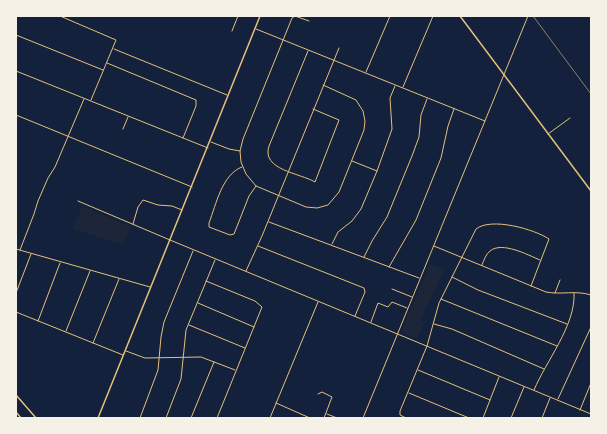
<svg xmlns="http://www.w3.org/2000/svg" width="607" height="434" viewBox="0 0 607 434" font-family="'Public Sans',sans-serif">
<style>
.green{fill:#1d2539}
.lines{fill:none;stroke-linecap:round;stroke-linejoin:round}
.minor{stroke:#e5c07b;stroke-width:1}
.tertiary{stroke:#e5c07b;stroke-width:1}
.secondary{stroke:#e5c07b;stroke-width:1.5}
.primary{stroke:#e5c07b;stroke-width:1.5}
.rail{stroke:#918062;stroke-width:1}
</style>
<rect width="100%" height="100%" fill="#14213d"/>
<path class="green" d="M82,206l49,21 -8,18 -50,-16z
M430,264l14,6 -24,51 4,2 -7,16 -16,-7z"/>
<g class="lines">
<path class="minor" d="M60,16l56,24 -25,60
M309,21l-14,-5 -3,2 -49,121 -3,12 1,11 5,12 10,12 50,21 11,1 11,-3 11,-13 25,-62 1,-9 -2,-10 -7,-11 -33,-15
M232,31l6,-15
M16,35l87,35
M114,49l113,46
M308,51l-39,95c-8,24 31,27 46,36l24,-62 -26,-11
M107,63l89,37v6l-13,32
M16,71l192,77
M366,72l24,-56
M403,87l30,-71
M16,115l176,72
M123,129l5,-12
M548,134l22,-16
M211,142l18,7 11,2
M352,161l25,10
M242,167c-20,7 -26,38 -33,56v4l21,8 4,-1 15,-38 7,-10
M78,201l92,39
M269,222l150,56
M133,224l5,-17 5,-7 15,5 14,1 10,4
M332,244l6,-12 14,-11 9,-12 16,-38 15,-42 -2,-31 5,-12
M258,246l106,42 1,4 -10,24
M434,246l112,46c15,3 30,-2 45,3
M16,249l134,38
M20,250l14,-36 4,-13 10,-23 7,-11 29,-68
M364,257l8,-16 15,-24 25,-61 7,-19 2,-22 6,-16
M482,265c2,-5 4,-11 8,-14 12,-10 38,4 50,9
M389,267l27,-47 25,-62 7,-32 6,-17
M246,271l16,-35 77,-188
M452,277l26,13 89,34
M206,281l49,20 7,6 -45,111
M392,289l20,8
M16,293l15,-39
M555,293l5,-13
M441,299l116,47
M198,303l56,24
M16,312l107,43
M38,321l22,-58
M371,322l7,-19 10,4 4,-5 15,6
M434,324l18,5 92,40
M189,325l56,23
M66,331l24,-60
M93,343l26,-64
M126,351l19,7 56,-1 34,13
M418,370l72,30
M534,390c12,-29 42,-65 40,-97
M409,393l60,25
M318,394l4,-2 10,5 -8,21
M558,399l33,-72
M276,403l34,15
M580,410l11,-27
M327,414l10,4
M140,418l18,-48 3,-33 3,-15 29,-71
M166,418l15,-39 5,-49 29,-70
M191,418l23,-56
M270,418l48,-116
M406,418l-6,-3v-4l27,-65 12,-43 37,-74c15,-12 58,0 73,10l-18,47
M483,418l16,-41
M511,418l13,-31
M542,418l8,-20"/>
<path class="tertiary" d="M256,29l229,92
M170,240l421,174
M363,418l165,-402"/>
<path class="secondary" d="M98,418l162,-402"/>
<path class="primary" d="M460,16l131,175
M16,395l20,23
M16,412l5,6"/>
<path class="rail" d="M533,16l58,78"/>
</g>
<rect width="607" height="434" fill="none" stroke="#f6f1e7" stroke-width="34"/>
</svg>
